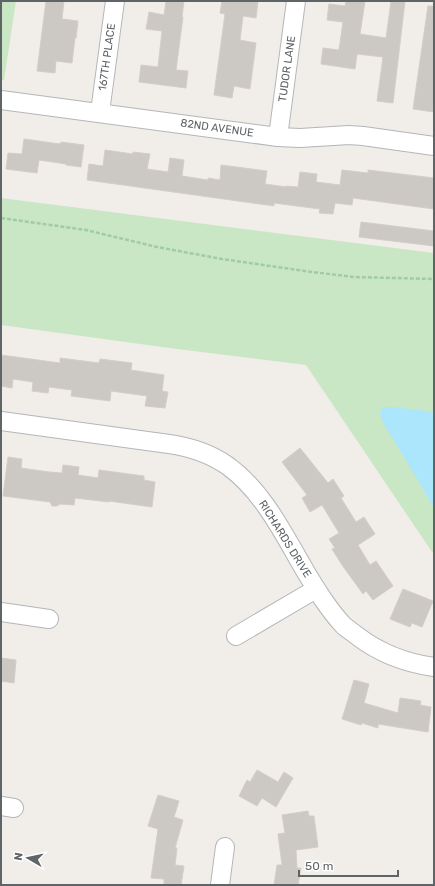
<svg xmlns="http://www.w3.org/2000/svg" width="435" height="886" viewBox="0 0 435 886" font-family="Rubik,sans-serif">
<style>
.green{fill:#cae7c5}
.water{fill:#abe6fd}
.building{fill:#ccc8c4;stroke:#d5cec6}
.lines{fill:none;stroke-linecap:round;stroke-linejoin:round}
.minor-casing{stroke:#b3b6b9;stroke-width:20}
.path{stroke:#a0cba5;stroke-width:2.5;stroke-dasharray:4 2;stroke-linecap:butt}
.minor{stroke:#fff;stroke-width:18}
.labels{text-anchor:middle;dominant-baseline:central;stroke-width:3;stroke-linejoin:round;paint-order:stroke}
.street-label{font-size:11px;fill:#5f6467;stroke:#fff}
</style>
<rect width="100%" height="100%" fill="#f1ede8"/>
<path class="green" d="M1,1h15l-12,79h-3z
M1,198l433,55v300l-2,-1 -126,-187 -129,-16 -176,-24z"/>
<path class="water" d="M382,407h12l40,5v97l-12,-22 -40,-66 -2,-7z"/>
<path class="building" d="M46,1h18l-2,18 16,2 -2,17h-1l-3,25 -16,-2 -1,12 -18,-2z
M166,1h18l-2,16h1l-7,53 12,1 -2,17 -47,-6 2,-17 17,2 4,-36 -16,-2 3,-17 15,3z
M222,1h36l-2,17 -13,-2 -3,24 16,3 -6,46 -16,-3 -2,12 -18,-3 11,-81 -5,-1z
M346,1h19l-5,33 26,4 5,-37h14l-12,102 -16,-2 6,-44 -26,-3 -2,15 -34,-5 2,-16 16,2 4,-28 -16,-2 2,-16 16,2z
M428,6h6v106l-21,-3z
M24,139l36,5 1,-2 23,3 -3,22 -15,-2v-1l-27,-4 -2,13 -31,-4 2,-16 14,1z
M105,150l28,4v-2l17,2 -3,15 21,3 2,-14 14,2 -2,16 26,4v-2l12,2 1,-15 46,6 -2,13 21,3v-1l12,1 2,-15 17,2 -1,8 24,3 2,-15 26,3v-3l66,8v31l-81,-11 -1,7 -17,-2 -2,11 -14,-1 1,-4 -46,-6v3l-187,-26 2,-16 14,2z
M361,222l73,9v15l-75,-9z
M1,355l59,8v-5l39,5 1,-4 32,4 -1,7 33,5 -2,16 6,1 -3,16 -20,-2 2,-10 -36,-5 -1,10 -39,-5 1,-6 -23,-3 -1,6 -16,-2 1,-9 -20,-3 -1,9 -11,-2z
M300,448l28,35 5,-4 11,17 -3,2 15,24 8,-5 11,17 -17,11 12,20 6,-4 17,25 -20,14 -7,-9 -3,3 -21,-29 -10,-16 3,-1 -6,-9 10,-6 -17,-28 -12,7 -8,-14 5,-3 -25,-33z
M8,457l14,2 -1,9 28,4 13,1 1,-8 16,2 -1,8 20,3 1,-8 45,6v4l11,2 -3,25 -43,-6v1l-34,-4 -1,7 -14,-1 -3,2h-5l-2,-4 -47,-6z
M403,589l30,12 -11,26 -10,-4 -2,4 -20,-8z
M1,658l15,2 -2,23 -13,-2z
M354,680l15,4 -5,19 34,10 2,-15 21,3 -1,4 11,2 -3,25 -50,-8v4l-16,-5 -1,2 -19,-6z
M257,770l21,12 6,-10 9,6 -17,29 -14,-9 -5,8 -18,-10 8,-16 3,2z
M158,795l21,6 -5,16 9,3 -8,28h2l-2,17 9,1 -3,19h-17v-6l-13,-1 7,-49 -10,-3z
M308,811l1,5h5l4,31 -22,3 1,18h4l-3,17h-24l3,-20h5l-4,-31 7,-1 -3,-18z"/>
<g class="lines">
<defs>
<path id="minor" d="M1,100l277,37 22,1 49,-3 14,1 71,10
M100,112l15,-111
M278,137l18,-136
M1,421l168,23c21,3 42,10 59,22 36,26 57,71 79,108 11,18 22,36 37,52 4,3 8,6 12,9 23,18 49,28 78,32
M1,612l48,7
M236,636l80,-47
M1,806l13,2
M220,885l5,-38"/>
</defs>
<use href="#minor" class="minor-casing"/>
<path class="path" d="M1,218l85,12 71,17 65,12 83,12 48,6 81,2"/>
<use href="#minor" class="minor"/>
</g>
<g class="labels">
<g class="street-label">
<text transform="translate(107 57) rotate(-82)">167TH PLACE</text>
<text transform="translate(287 69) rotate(-82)">TUDOR LANE</text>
<text transform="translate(217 128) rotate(8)">82ND AVENUE</text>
<text transform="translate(285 539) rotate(58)">RICHARDS DRIVE</text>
</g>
</g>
<rect width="435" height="886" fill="none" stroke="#5f6467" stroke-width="4"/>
<g transform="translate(28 858) rotate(279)" stroke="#ffffff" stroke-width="3" paint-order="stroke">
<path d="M0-3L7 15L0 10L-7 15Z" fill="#5f6467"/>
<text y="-6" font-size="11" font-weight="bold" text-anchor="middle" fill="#5f6467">N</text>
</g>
<path d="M299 870v6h99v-6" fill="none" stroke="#5f6467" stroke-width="2"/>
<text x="305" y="870" font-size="12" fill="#5f6467" stroke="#ffffff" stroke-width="3" paint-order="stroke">50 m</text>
</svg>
